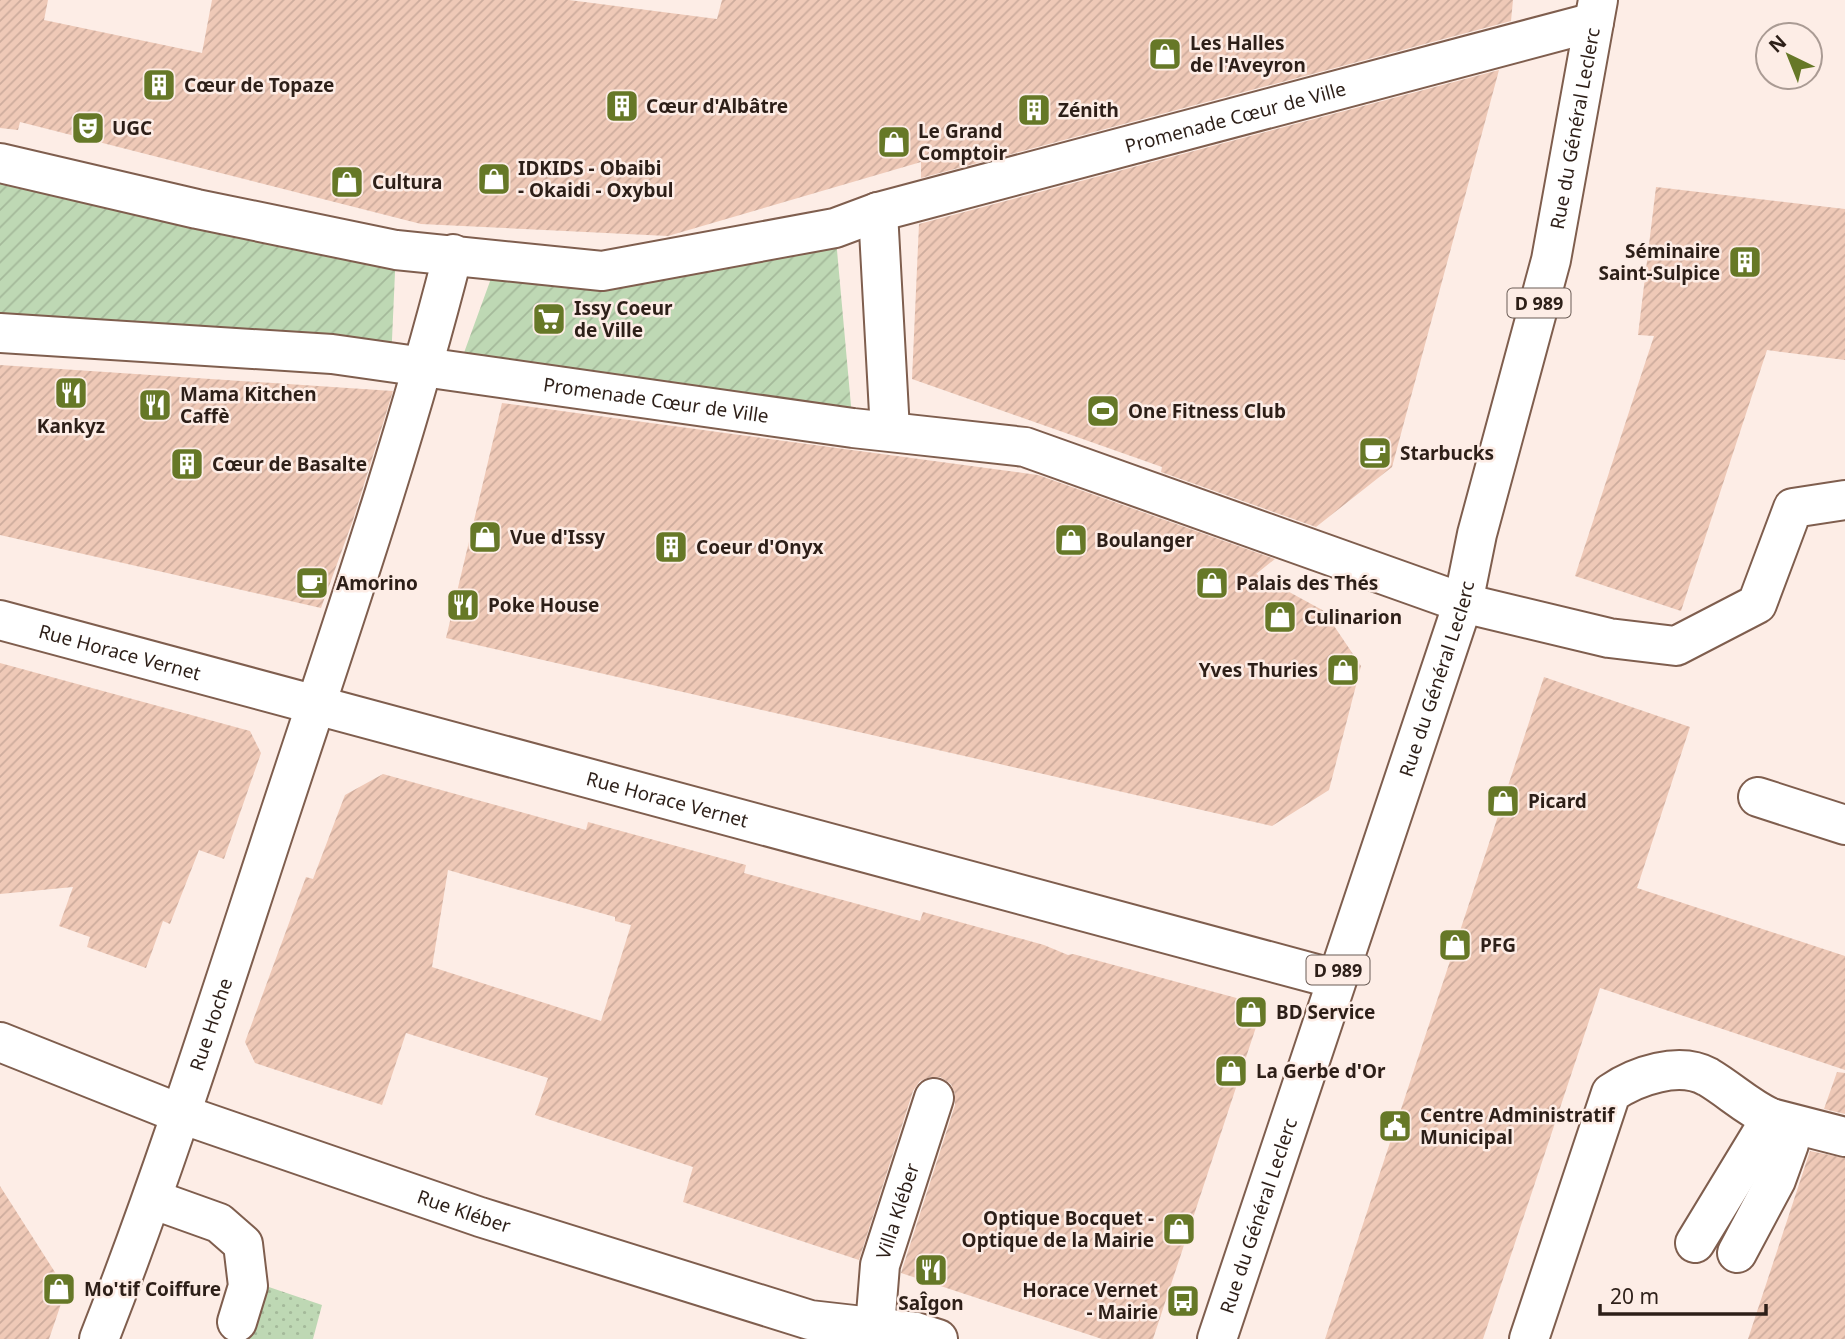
<svg xmlns="http://www.w3.org/2000/svg" width="1845" height="1339" viewBox="0 0 1845 1339" font-family="'Noto Sans',sans-serif">
<style>
.park{fill:url(#park-dots)}
.garden{fill:url(#garden-furrows)}
.building{fill:url(#building-hatch);fill-rule:evenodd}
.lines{fill:none;stroke-linecap:round;stroke-linejoin:round}
.minor-casing{stroke:#7f5e4e;stroke-width:42}
.major-casing{stroke:#7f5e4e;stroke-width:42}
.minor{stroke:#fff;stroke-width:38}
.major{stroke:#fff;stroke-width:38}
.labels{text-anchor:middle;dominant-baseline:central;stroke-width:5;stroke-linejoin:round;paint-order:stroke}
.shield{fill:#fdede6;stroke:#6b5d56;stroke-width:2}
.shield-label{font-size:18px;font-weight:bold;fill:#2d1f18}
.poi-label{font-size:19px;font-weight:bold;fill:#2d1f18;stroke:#fdede6;text-anchor:start}
.street-label{font-size:19px;fill:#2d1f18;stroke:#fdede6}
</style>
<defs>
<pattern id="park-dots" width="8" height="8" patternUnits="userSpaceOnUse" patternTransform="scale(1.75)"><rect width="8" height="8" fill="#bed8b4"/><path d="M2 2h.1M6 6h.1" fill="none" stroke="#a4b99a" stroke-width="1.8" stroke-linecap="round"/></pattern>
<pattern id="garden-furrows" width="10" height="10" patternUnits="userSpaceOnUse" patternTransform="scale(1.75)"><rect width="10" height="10" fill="#bed8b4"/><path d="M-1 1l2-2M0 10L10 0M9 11l2-2" fill="none" stroke="#a4b99a"/></pattern>
<pattern id="building-hatch" width="6" height="6" patternUnits="userSpaceOnUse" patternTransform="scale(1.75)"><rect width="6" height="6" fill="#efc9b7"/><path d="M-1 1l2-2M0 6l6-6M5 7l2-2" fill="none" stroke="#cdac9d"/></pattern>
</defs>
<rect width="100%" height="100%" fill="#fdede6"/>
<path class="park" d="M260,1284l62,21 -9,34h-71z"/>
<path class="garden" d="M0,163l396,87 -5,112 -391,-29z
M835,228l18,200 -396,-56 40,-110z"/>
<path class="building" d="M0,0h48l-4,20 158,33 10,-53h357l148,19 5,-19h791l-2,21 -590,157v-16l-253,74 -247,-12 -401,-102 -2,8 -18,-2z
M1499,70l-107,397 -76,60 -155,-55 1,-5 -250,-88 7,-155z
M1656,187l189,22v151l-78,-10 -86,261 -106,-35 79,-240 -16,-1z
M0,365l393,26 -40,129 -32,88 -321,-73z
M502,403l536,72 237,84 -19,15 68,37 37,55 -32,124 -57,36 -826,-188z
M0,663l250,68 11,22 -37,106 -25,-9 -29,74 -7,-3 -17,47 -59,-21 3,-10 -31,-11 14,-39 -73,7z
M1544,677l146,50 -53,161 208,68v114l-245,-82 -117,351h-158z
M383,774l203,56 2,-8 158,43 -2,8 176,48 3,-9 121,33 24,10 5,-1 171,46 14,21 -105,318h-51l-201,-66 54,-168v-11l-4,-10 -11,-7h-10l-10,4 -7,10 -54,169 -176,-58 10,-35 -158,-52 13,-37 -142,-45 -24,72 -127,-42 -10,-21 61,-165 7,2 32,-84zM448,870l167,47v4l16,4 -30,96 -169,-54z
M1837,1072l8,1v41l-21,-5z
M1810,1151l35,7v181h-97z
M0,1186l58,91 3,27 -12,35h-49z"/>
<g class="lines">
<defs>
<g id="minor">
<path id="s1" d="M0,163l197,46 199,41 206,21 233,-43 43,-16 716,-190"/>
<path d="M878,212l12,219"/>
<path id="s2" d="M0,333l332,21 521,74 172,19 438,156 146,35 67,8 81,-42 36,-96 52,-8"/>
<path id="s3" d="M0,620l1335,359"/>
<path d="M1758,797l87,28"/>
<path id="s4" d="M0,1042l181,72 299,103 330,103 106,12 22,7"/>
<path d="M152,1199l67,24 24,21 5,42 -11,36"/>
<path d="M1737,1253l39,-73 13,-36 -18,-26 74,19"/>
<path id="s5" d="M875,1327l5,-62 54,-167"/>
<path id="s6" d="M99,1339c68,-173 123,-350 181,-526 61,-185 125,-370 173,-559"/>
<path d="M1529,1339l82,-246c25,-17 68,-32 97,-16 22,13 39,30 63,41l-76,125"/>
</g>
<g id="major">
<path id="s7" d="M1217,1339l246,-736 14,-69 74,-274 47,-260"/>
</g>
</defs>
<use href="#minor" class="minor-casing"/>
<use href="#major" class="major-casing"/>
<use href="#minor" class="minor"/>
<use href="#major" class="major"/>
</g>
<defs>
<symbol id="shop-square" viewBox="-11 -11 22 22"><rect x="-9" y="-9" width="18" height="18" rx="4" fill="#667827" stroke="#fdede6"/><path d="M-5-2.5h2.3a2.7 3.5 0 0 1 5.4 0H5L5.5 6h-11ZM-1.5-2.5h3a1.5 2.3 0 0 0-3 0Z" fill="#fff"/></symbol>
<symbol id="building-square" viewBox="-11 -11 22 22"><rect x="-9" y="-9" width="18" height="18" rx="4" fill="#667827" stroke="#fdede6"/><path d="M-4-6H4V6H1V3H-1V6H-4ZM-2.5-4.3h1.7v1.8h-1.7ZM.8-4.3h1.7v1.8H.8ZM-2.5-1h1.7V.8h-1.7ZM.8-1h1.7V.8H.8Z" fill="#fff"/></symbol>
<symbol id="theatre-square" viewBox="-11 -11 22 22"><rect x="-9" y="-9" width="18" height="18" rx="4" fill="#667827" stroke="#fdede6"/><path d="M-5-5.5Q0-4 5-5.5V0Q5 5 0 6Q-5 5-5 0ZM-3.3-2.5H-1v1.5H-3.3ZM1-2.5H3.3v1.5H1ZM-2.8 1Q0 5.5 2.8 1Z" fill="#fff"/></symbol>
<symbol id="supermarket-square" viewBox="-11 -11 22 22"><rect x="-9" y="-9" width="18" height="18" rx="4" fill="#667827" stroke="#fdede6"/><path d="M-6-5.5h2.5l.6 2H6L4.5 2H-2.5L-4.4-4H-6ZM-1.5 3.2a1.3 1.3 0 1 0 .1 0ZM3 3.2a1.3 1.3 0 1 0 .1 0Z" fill="#fff"/></symbol>
<symbol id="restaurant-square" viewBox="-11 -11 22 22"><rect x="-9" y="-9" width="18" height="18" rx="4" fill="#667827" stroke="#fdede6"/><path d="M-5-6h1v4h1v-4h1v4h1v-4h1v5L-1.5 .5V6h-2V.5L-5-1ZM5-6V6H3V1.5H1.5Q1.5-4 5-6Z" fill="#fff"/></symbol>
<symbol id="stadium-square" viewBox="-11 -11 22 22"><rect x="-9" y="-9" width="18" height="18" rx="4" fill="#667827" stroke="#fdede6"/><path d="M0-5a6.5 5 0 1 0 0 10a6.5 5 0 1 0 0-10ZM-3.5-1.8h7v3.6h-7Z" fill="#fff"/></symbol>
<symbol id="cafe-square" viewBox="-11 -11 22 22"><rect x="-9" y="-9" width="18" height="18" rx="4" fill="#667827" stroke="#fdede6"/><path d="M-5.5-4.5H6V0H3Q3 3.5 0 3.5H-2.5Q-5.5 3.5-5.5 0ZM3-3.2v2h1.7v-2ZM-6 4.5H4V6H-6Z" fill="#fff"/></symbol>
<symbol id="civic-square" viewBox="-11 -11 22 22"><rect x="-9" y="-9" width="18" height="18" rx="4" fill="#667827" stroke="#fdede6"/><path d="M-.6-6.5H3V-4.5H.6V-3L4-1V1h2V6H-6V1h2V-1L-.6-3ZM-1.2 2.5V6h2.4V2.5Z" fill="#fff"/></symbol>
<symbol id="bus-square" viewBox="-11 -11 22 22"><rect x="-9" y="-9" width="18" height="18" rx="4" fill="#667827" stroke="#fdede6"/><path d="M-5-6H5V4H4V6H2V4H-2V6H-4V4H-5ZM-3.5-4V0h7V-4ZM-3.5 1.2v1.5H-2V1.2ZM2 1.2v1.5H3.5V1.2Z" fill="#fff"/></symbol>
</defs>
<g fill-rule="evenodd">
<use href="#shop-square" x="1146" y="35" width="38" height="38"/>
<use href="#building-square" x="140" y="66" width="38" height="38"/>
<use href="#building-square" x="603" y="87" width="38" height="38"/>
<use href="#building-square" x="1015" y="91" width="38" height="38"/>
<use href="#theatre-square" x="69" y="109" width="38" height="38"/>
<use href="#shop-square" x="875" y="123" width="38" height="38"/>
<use href="#shop-square" x="475" y="160" width="38" height="38"/>
<use href="#shop-square" x="328" y="163" width="38" height="38"/>
<use href="#building-square" x="1726" y="243" width="38" height="38"/>
<use href="#supermarket-square" x="530" y="300" width="38" height="38"/>
<use href="#restaurant-square" x="52" y="374" width="38" height="38"/>
<use href="#restaurant-square" x="136" y="386" width="38" height="38"/>
<use href="#stadium-square" x="1084" y="392" width="38" height="38"/>
<use href="#cafe-square" x="1356" y="434" width="38" height="38"/>
<use href="#building-square" x="168" y="445" width="38" height="38"/>
<use href="#shop-square" x="466" y="518" width="38" height="38"/>
<use href="#shop-square" x="1052" y="521" width="38" height="38"/>
<use href="#building-square" x="652" y="528" width="38" height="38"/>
<use href="#cafe-square" x="293" y="564" width="38" height="38"/>
<use href="#shop-square" x="1193" y="564" width="38" height="38"/>
<use href="#restaurant-square" x="444" y="586" width="38" height="38"/>
<use href="#shop-square" x="1261" y="598" width="38" height="38"/>
<use href="#shop-square" x="1324" y="651" width="38" height="38"/>
<use href="#shop-square" x="1484" y="782" width="38" height="38"/>
<use href="#shop-square" x="1436" y="926" width="38" height="38"/>
<use href="#shop-square" x="1232" y="993" width="38" height="38"/>
<use href="#shop-square" x="1212" y="1052" width="38" height="38"/>
<use href="#civic-square" x="1376" y="1107" width="38" height="38"/>
<use href="#shop-square" x="1160" y="1210" width="38" height="38"/>
<use href="#restaurant-square" x="912" y="1251" width="38" height="38"/>
<use href="#shop-square" x="40" y="1270" width="38" height="38"/>
<use href="#bus-square" x="1164" y="1282" width="38" height="38"/>
</g>
<g class="labels">
<g class="shield">
<rect x="1507.5" y="288.5" width="63" height="29" rx="5"/>
<rect x="1306.5" y="955.5" width="63" height="29" rx="5"/>
</g>
<g class="shield-label">
<text x="1539" y="303">D 989</text>
<text x="1338" y="970">D 989</text>
</g>
<g class="poi-label">
<text x="1190" y="43">Les Halles<tspan x="1190" dy="22">de l'Aveyron</tspan></text>
<text x="184" y="85">Cœur de Topaze</text>
<text x="646" y="106">Cœur d'Albâtre</text>
<text x="1058" y="110">Zénith</text>
<text x="112" y="128">UGC</text>
<text x="918" y="131">Le Grand<tspan x="918" dy="22">Comptoir</tspan></text>
<text x="518" y="168">IDKIDS - Obaibi<tspan x="518" dy="22">- Okaidi - Oxybul</tspan></text>
<text x="372" y="182">Cultura</text>
<text x="1720" y="251" text-anchor="end">Séminaire<tspan x="1720" dy="22">Saint-Sulpice</tspan></text>
<text x="574" y="308">Issy Coeur<tspan x="574" dy="22">de Ville</tspan></text>
<text x="180" y="394">Mama Kitchen<tspan x="180" dy="22">Caffè</tspan></text>
<text x="1128" y="411">One Fitness Club</text>
<text x="71" y="426" text-anchor="middle">Kankyz</text>
<text x="1400" y="453">Starbucks</text>
<text x="212" y="464">Cœur de Basalte</text>
<text x="510" y="537">Vue d'Issy</text>
<text x="1096" y="540">Boulanger</text>
<text x="696" y="547">Coeur d'Onyx</text>
<text x="336" y="583">Amorino</text>
<text x="1236" y="583">Palais des Thés</text>
<text x="488" y="605">Poke House</text>
<text x="1304" y="617">Culinarion</text>
<text x="1318" y="670" text-anchor="end">Yves Thuries</text>
<text x="1528" y="801">Picard</text>
<text x="1480" y="945">PFG</text>
<text x="1276" y="1012">BD Service</text>
<text x="1256" y="1071">La Gerbe d'Or</text>
<text x="1420" y="1115">Centre Administratif<tspan x="1420" dy="22">Municipal</tspan></text>
<text x="1154" y="1218" text-anchor="end">Optique Bocquet -<tspan x="1154" dy="22">Optique de la Mairie</tspan></text>
<text x="84" y="1289">Mo'tif Coiffure</text>
<text x="1158" y="1290" text-anchor="end">Horace Vernet<tspan x="1158" dy="22">- Mairie</tspan></text>
<text x="931" y="1303" text-anchor="middle">SaÎgon</text>
</g>
<g class="street-label">
<text stroke="none"><textPath href="#s1" startOffset="1265">Promenade Cœur de Ville</textPath></text>
<text stroke="none"><textPath href="#s7" startOffset="1264">Rue du Général Leclerc</textPath></text>
<text stroke="none"><textPath href="#s2" startOffset="660">Promenade Cœur de Ville</textPath></text>
<text stroke="none"><textPath href="#s3" startOffset="124">Rue Horace Vernet</textPath></text>
<text stroke="none"><textPath href="#s7" startOffset="696">Rue du Général Leclerc</textPath></text>
<text stroke="none"><textPath href="#s3" startOffset="691">Rue Horace Vernet</textPath></text>
<text stroke="none"><textPath href="#s6" startOffset="334">Rue Hoche</textPath></text>
<text stroke="none"><textPath href="#s4" startOffset="494">Rue Kléber</textPath></text>
<text stroke="none"><textPath href="#s5" startOffset="119">Villa Kléber</textPath></text>
<text stroke="none"><textPath href="#s7" startOffset="130">Rue du Général Leclerc</textPath></text>
</g>
</g>
<g transform="translate(1789 56) rotate(317)"><circle r="33" fill="#fdede6" stroke="#aa9b94" stroke-width="2"/>
<path d="M0-5L12 26L0 18L-12 26Z" fill="#667827"/>
<text y="-10" font-size="19" font-weight="bold" text-anchor="middle" fill="#2d1f18">N</text>
</g>
<path d="M1600 1304v10h166v-10" fill="none" stroke="#2d1f18" stroke-width="3.5"/>
<text x="1610" y="1304" font-size="21" fill="#2d1f18" stroke="#fdede6" stroke-width="5" paint-order="stroke">20 m</text>
</svg>
